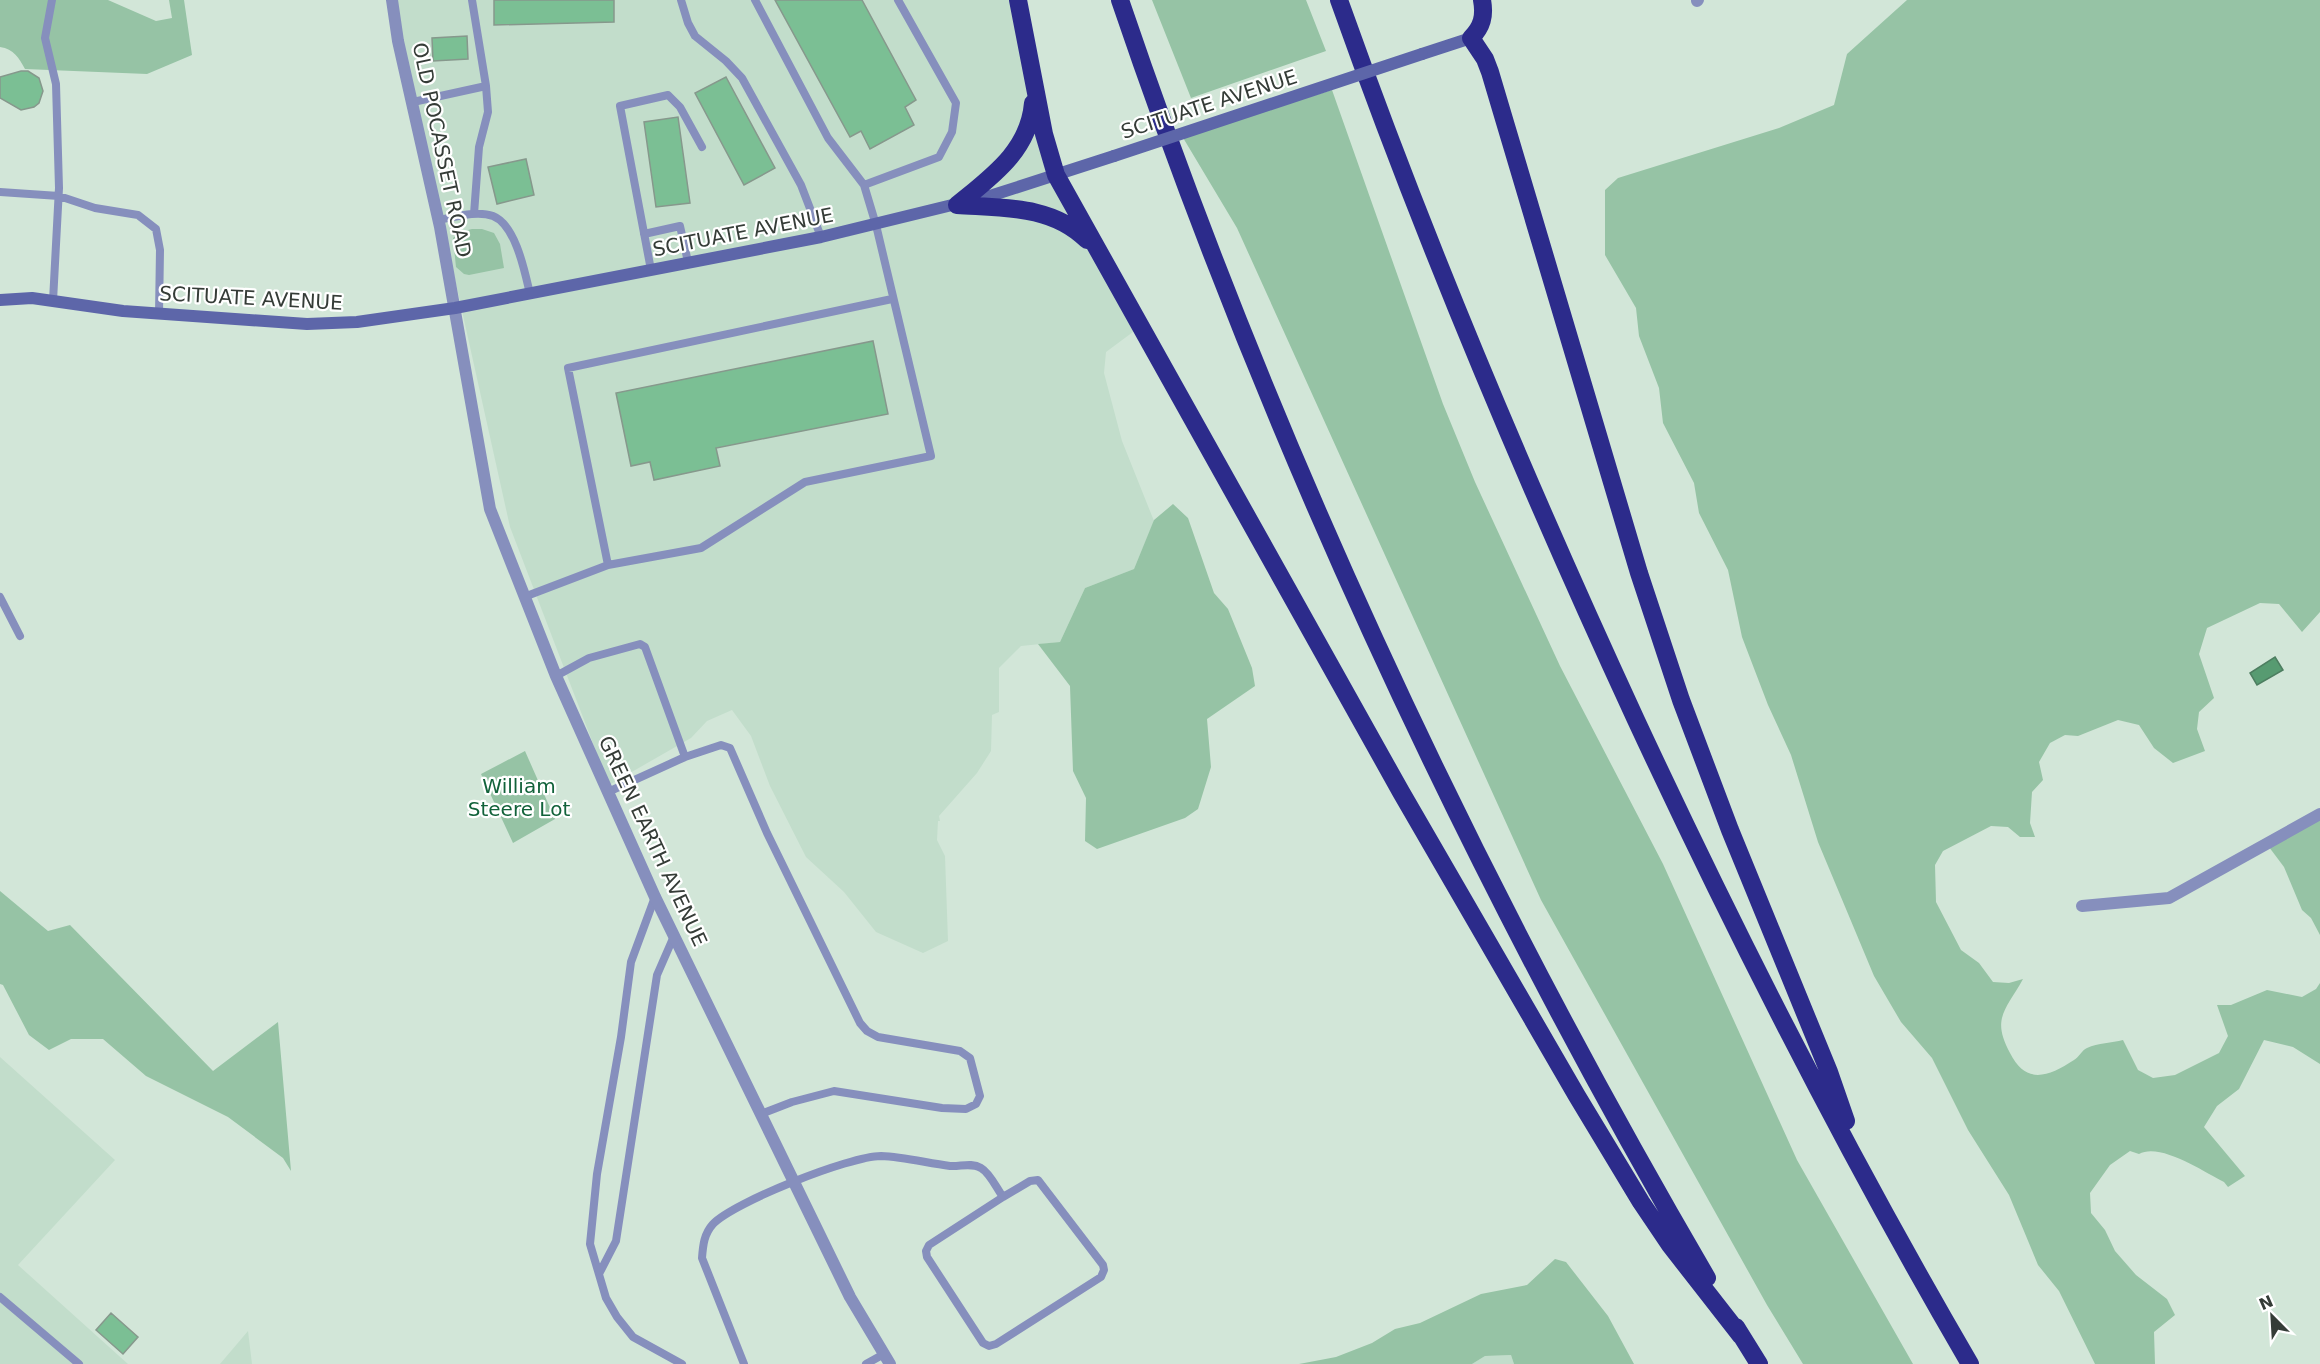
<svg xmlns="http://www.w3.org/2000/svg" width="2320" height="1364" viewBox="0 0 2320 1364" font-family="'DejaVu Sans',sans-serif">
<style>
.built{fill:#c2ddcb}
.green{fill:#96c3a5}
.water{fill:#579b71;stroke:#4d7e60;stroke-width:1.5}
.building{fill:#7bbf94;stroke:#86988c;stroke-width:1.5}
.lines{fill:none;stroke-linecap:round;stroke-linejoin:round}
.lane{stroke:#868fbd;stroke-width:8}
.street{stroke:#868fbd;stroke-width:12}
.secondary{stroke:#5d66a9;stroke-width:12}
.highway{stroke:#2c2b8b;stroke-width:18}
.secondary-bridge{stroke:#5d66a9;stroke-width:12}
.labels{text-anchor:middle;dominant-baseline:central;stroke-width:4.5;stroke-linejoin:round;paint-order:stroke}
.street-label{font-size:20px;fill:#353c37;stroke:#fff}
.park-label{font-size:20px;fill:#11623a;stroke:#fff}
</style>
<rect width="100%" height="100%" fill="#d2e6d8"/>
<path class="built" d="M393,0h626l34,176 84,153 -31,23 -2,21 18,68 32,80 -20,48 -49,19 -25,54 -39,4 -22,22v44l-7,3 -1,36 -14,22 -38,43 1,5h-2l-1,19 8,16 3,85 -25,12 -47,-21 -32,-40 -38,-35 -36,-71 -19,-50 -19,-26 -25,11 -16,17 -82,47 -99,-258z
M0,1057l115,103 -97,105 110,99h-128z
M248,1331l4,33h-32z
M1511,1355l3,9h-42l13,-8z"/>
<path class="green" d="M0,0h108l48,21 16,-3 -3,-18h15l8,55 -45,19 -122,-5c-6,-11 -11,-20 -25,-22z
M1152,0h154l20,51 -135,47z
M1907,0h413v612l-18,20 -23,-28 -19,-1 -53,25 -8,26 15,44 -15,14 -2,17 8,22 -32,12 -19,-15 -15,-23 -21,-5 -40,16 -13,-1 -15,8 -11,19 4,18 -11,12 -2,31 5,14h-15l-12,-10 -17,-1 -48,25 -8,14 1,37 25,48 18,13 14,19 16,1 14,-4c-17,31 -32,39 -13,74 16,32 38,24 64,7 5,-3 8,-10 13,-12 11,-5 25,-5 36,-8l15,30 15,8 22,-3 44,-22 9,-17 -11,-31h14l36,-15 35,7 14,-8 4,-6v81l-27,-17 -29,-7 -25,49 -22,17 -13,21 41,49 -17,11 -4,-5c-20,-10 -64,-40 -85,-28l-9,-3 -20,14 -20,28 1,20 14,17 10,21 21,24 31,24 8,16 -21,17 1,32h-60l-36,-73 -21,-26 -29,-70 -41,-65 -36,-72 -31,-36 -27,-46 -56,-134 -27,-87 -23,-50 -26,-68 -14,-67 -29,-57 -5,-30 -31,-60 -4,-35 -20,-52 -3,-28 -31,-53v-65l13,-12 161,-50 55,-23 13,-51z
M1332,90l111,314 32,78 85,184 103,198 134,296 116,204h-110l-36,-59 -226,-405 -304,-672 -55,-92z
M472,229h10l12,4 6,11 4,24 -35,7 -5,-1 -8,-7 -3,-29 7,-6z
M1173,504l15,14 26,75 14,16 24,59 3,18 -48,33 4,48 -13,42 -13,9 -88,31 -12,-8 1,-43 -13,-27 -3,-85 -32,-42 22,-2 25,-54 49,-19 20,-49z
M525,751l30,68 -42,24 -32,-69z
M2320,811v124l-9,-17 -9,-8 -18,-43 -18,-24z
M0,891l48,40 22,-6 143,146 65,-49 13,149 -8,-13 -55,-41 -82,-41 -43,-37h-32l-22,11 -20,-15 -26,-50 -3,-1z
M1555,1259l11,3 42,54 26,48h-120l-3,-9 -26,1 -13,8h-173l37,-7 36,-14 23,-14 25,-6 61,-29 46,-9z"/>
<path class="water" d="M2275,657l8,13 -26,15 -7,-12z"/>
<path class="building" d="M494,0h120v22l-120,3z
M775,0h87l54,100 -11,7 9,18 -44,24 -9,-18 -11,6z
M467,36l1,23 -35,2 -1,-23z
M21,71h7l11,7 4,13 -4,12 -5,4 -13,3 -21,-12v-21z
M726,77l49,91 -31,17 -49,-92z
M678,117l12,86 -34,4 -12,-85z
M526,159l8,36 -37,9 -9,-37z
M873,341l15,73 -172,34 4,18 -66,14 -4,-18 -19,4 -15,-73z
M111,1313l27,24 -15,17 -27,-24z"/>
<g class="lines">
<path class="lane" d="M52,0l-7,38 11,46 3,104 -6,113
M681,0l7,23 7,13 31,25 16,17 59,107 20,52
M413,102l73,-16 -14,-86
M864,185l75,-28 13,-25 4,-29 -58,-103
M0,192l59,4 36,12 43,7 18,14 4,21 -1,64
M474,214l5,-67 9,-35 -2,-26
M438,220c17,-3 39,-10 55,-4 23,9 32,57 37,78
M644,234l36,-8 8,36
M651,270l-31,-164 48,-11 12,12 22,40
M608,565l93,-17 104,-66 126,-26 -55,-231 -12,-40 -36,-47 -73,-138
M0,597l20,39
M524,597l84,-32 -40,-197 324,-69
M556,676l33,-18 51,-14 5,3 40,110 -77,35
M685,757l36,-12 9,3 37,85 93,190 7,8 11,6 82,14 10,7 10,38 -4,8 -10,5 -24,-1 -108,-17 -42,11 -31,12
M655,897l-24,65 -10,75 -24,137 -7,70 16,54 11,19 16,20 49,27
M599,1274l17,-33 41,-266 17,-39
M0,1297l79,67
M744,1364l-42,-106c1,-13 2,-24 11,-34 21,-22 137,-68 168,-68 23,1 46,7 69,10 10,1 21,-4 31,2 9,5 16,21 22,29l-74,48 -3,6 1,6 56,86 6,3 7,-2 105,-67 3,-7 -1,-5 -65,-85 -8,1 -27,16
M866,1364l18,-10"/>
<path class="street" d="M392,0l6,41 42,186 50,282 66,167 99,221 195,400 40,67
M1697,1l1,-1
M2082,906l87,-8 151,-84"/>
<path class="secondary" d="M1422,54l49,-16
M0,300l32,-2 91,13 184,13 50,-2 98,-14 366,-71 172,-42 121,-39"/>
<path class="highway" d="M1018,0l26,134 12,41 345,617 176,304 64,106 29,43 71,91
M1120,0c151,445 350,872 587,1278
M1339,0c87,245 188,484 297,720 102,219 212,435 334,644
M1482,0c3,16 0,27 -11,38l14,21 5,13 149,501 42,127 49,130 99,242 17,49
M957,205c34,-28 72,-54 76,-102
M957,205c46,3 95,0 130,35
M1736,1327l23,37"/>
<path class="secondary-bridge" d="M1114,156l308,-102"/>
</g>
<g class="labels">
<g class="street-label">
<text transform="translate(1209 104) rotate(-18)">SCITUATE AVENUE</text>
<text transform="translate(442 150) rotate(78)">OLD POCASSET ROAD</text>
<text transform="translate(743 232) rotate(-11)">SCITUATE AVENUE</text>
<text transform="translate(251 298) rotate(3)">SCITUATE AVENUE</text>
<text transform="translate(653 841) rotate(65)">GREEN EARTH AVENUE</text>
</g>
<g class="park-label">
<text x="519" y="786">William<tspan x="519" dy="23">Steere Lot</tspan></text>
</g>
</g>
<g transform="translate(2272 1316) rotate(336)" stroke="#ffffff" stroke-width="4.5" paint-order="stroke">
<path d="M0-4.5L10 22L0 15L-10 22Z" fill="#353c37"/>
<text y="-9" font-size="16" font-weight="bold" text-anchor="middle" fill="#353c37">N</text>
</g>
</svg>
